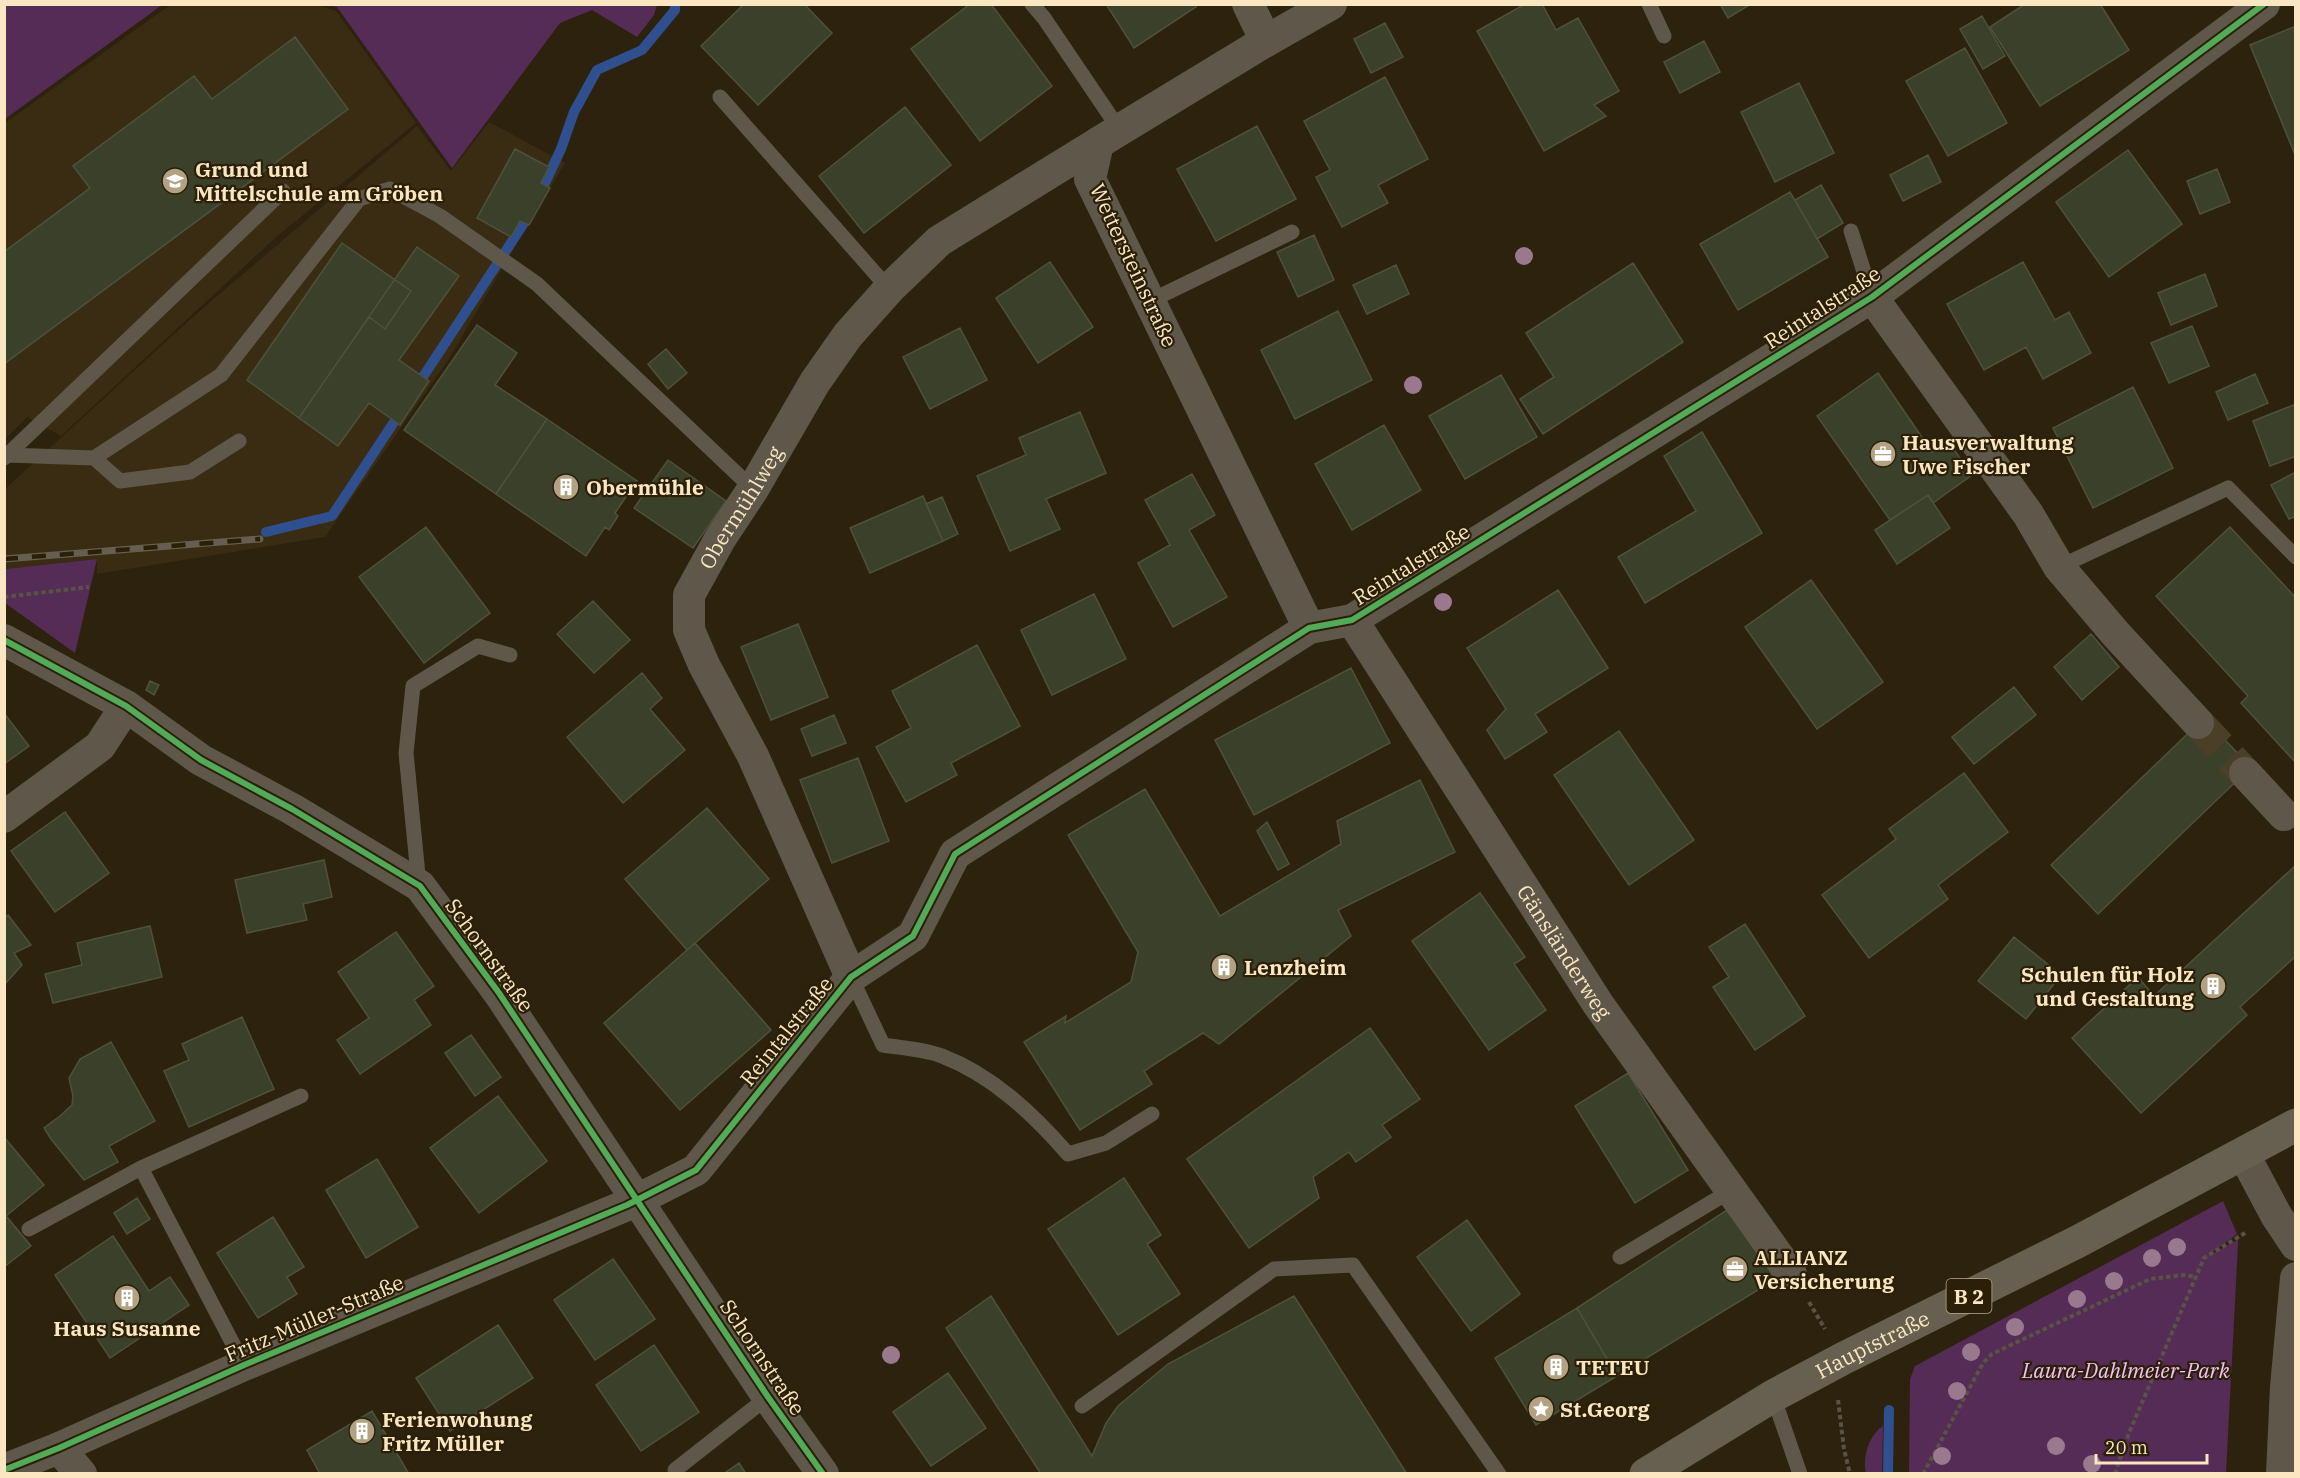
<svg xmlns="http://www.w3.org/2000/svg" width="2300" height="1478" viewBox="0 0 2300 1478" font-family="'IBM Plex Serif',serif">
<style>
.built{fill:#3a2c12}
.green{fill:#542c55}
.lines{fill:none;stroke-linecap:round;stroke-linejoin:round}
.stream{stroke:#2f4f8f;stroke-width:10}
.building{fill:#3b402a;stroke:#4d523d;stroke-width:1.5}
.street-tunnel{stroke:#4c3f28;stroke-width:32;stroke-dasharray:32 16;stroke-linecap:butt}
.path{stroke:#595246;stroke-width:4;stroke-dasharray:4.5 3;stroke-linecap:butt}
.lane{stroke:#5f584a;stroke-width:15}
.street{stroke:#5f584a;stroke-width:32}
.primary{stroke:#675f4f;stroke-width:33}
.rail-casing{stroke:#665e50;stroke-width:7}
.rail{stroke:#2b1f07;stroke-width:4.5;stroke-dasharray:14;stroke-linecap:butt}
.cycleway-casing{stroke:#2b1f07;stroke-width:10}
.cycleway{stroke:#51ab58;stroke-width:6}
.tree{fill:#9a798f}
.labels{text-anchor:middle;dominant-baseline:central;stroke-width:4.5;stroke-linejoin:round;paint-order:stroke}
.shield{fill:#2b1f07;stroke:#bcaa89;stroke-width:1.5}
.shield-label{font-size:20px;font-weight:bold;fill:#fae6c1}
.poi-label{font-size:21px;font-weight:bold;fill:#fae6c1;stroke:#2b1f07;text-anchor:start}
.street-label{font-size:21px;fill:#fae6c1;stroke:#2b1f07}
.park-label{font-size:21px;font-style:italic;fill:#f3c1f9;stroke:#2b1f07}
</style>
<rect width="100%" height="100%" fill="#2d220d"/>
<path class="built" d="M315,4l21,7 80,112 -141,115 -214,198 -34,-19 -22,22v-316l165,-118z
M489,122l76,41 -117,197 -123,177 -228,37v-15l-92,10v-80l190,-174 222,-189 34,45z"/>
<path class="green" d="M5,4h157v1l-157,114z
M328,5l329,-1v1l-3,10 -17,22 -45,-27 -32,13 -108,145 -115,-161z
M97,559l-22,94 -70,-50v-34z
M2223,1201l14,33 -28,21 29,-15v5l-12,228h-317l1,-94 5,-13z
M1883,1426l-1,47h-16c-4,-16 3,-38 17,-47z"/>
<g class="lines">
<path class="stream" d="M544,185l17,-36 13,-37 23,-42 45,-20 33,-40v-6
M415,389l109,-166
M266,532l66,-16 70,-106
M1888,1474l1,-64"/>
</g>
<path class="building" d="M744,4h60l28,29 -74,72 -57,-59z
M970,4h21l61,82 -72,55 -69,-92z
M1106,4h89l1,3 -62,41z
M1525,4h17l14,26 22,-12 41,73 -25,14 12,11 -62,35 -67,-120z
M1720,4h31l-23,14z
M2025,4h75l29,46 -89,56 -50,-79z
M1982,16l23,40 -22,13 -23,-40z
M1385,23l18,34 -32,16 -17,-34z
M2296,26v131l-46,-112z
M295,37l53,72 -344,255v-112l86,-64 -17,-22 121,-90 18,23z
M1704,41l16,31 -40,21 -16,-31z
M1965,48l42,75 -59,33 -42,-75z
M1385,77l43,82 -50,26 10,18 -46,24 -26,-50 14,-7 -26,-49z
M1799,83l35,70 -59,29 -34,-70z
M905,107l46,58 -87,68 -45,-57z
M1257,126l39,73 -80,42 -39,-72z
M515,149l34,18 -8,16 9,5 -21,37 -9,-4 -9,16 -34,-19z
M2128,150l54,74 -73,53 -53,-75z
M1928,155l13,27 -38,19 -13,-26z
M2217,169l13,33 -30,12 -13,-33z
M1821,185l22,38 -26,16 -22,-39z
M1790,192l38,65 -90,53 -38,-66z
M1314,235l20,45 -36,17 -21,-45z
M342,243l69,48 -26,38 -16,-12 -70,101 -52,-38z
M417,247l42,29 -60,84 30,21 -29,44 -31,-22 -31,43 -39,-28z
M1050,262l43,65 -55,36 -42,-65z
M2023,262l32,58 14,-8 22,41 -48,26 -17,-32 -42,23 -37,-66z
M1633,263l50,79 -140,92 -23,-35 34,-22 -28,-44z
M1396,265l13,29 -42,20 -14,-29z
M2205,274l12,32 -46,19 -13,-32z
M1338,311l34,69 -77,39 -34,-69z
M477,325l40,28 -22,32 52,34 -51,75 -92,-64z
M2192,326l17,40 -40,17 -18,-40z
M960,328l27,52 -57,29 -27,-52z
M666,349l21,24 -19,16 -20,-25z
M1878,373l54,79 16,-11 24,34 -39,28 -5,-8 -38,25 -73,-104z
M2255,374l13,29 -40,17 -12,-28z
M1501,375l36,62 -72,42 -36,-63z
M2133,387l40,81 -80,40 -40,-80z
M2296,404v52l-26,10 -17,-45z
M1080,412l26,61 -60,26 14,30 -50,22 -33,-75 49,-21 -7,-17z
M547,419l90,62 -22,32 3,3 -9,14 -4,-3 -19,29 -90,-62z
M1384,425l37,65 -69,40 -37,-66z
M1702,432l60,101 -117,70 -27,-46 78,-46 -32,-55z
M668,460l58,41 -33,47 -59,-40z
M2296,472v44l-7,3 -18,-34z
M1192,474l23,41 -26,15 38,67 -54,30 -35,-64 32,-18 -25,-45z
M1928,495l22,33 -53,36 -22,-34z
M923,496l20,45 -73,32 -20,-45z
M942,497l16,37 -15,7 -17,-37z
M426,527l64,86 -66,50 -65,-86z
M2230,527l66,71v165l-55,-60 7,-7 -92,-100z
M1811,580l72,102 -66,47 -72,-102z
M1558,590l50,78 -73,46 12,18 -42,27 -18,-29 19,-21 -39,-61z
M1094,594l32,65 -74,36 -31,-65z
M593,601l37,39 -36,33 -37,-39z
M798,624l30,73 -57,23 -30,-73z
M2091,634l28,33 -37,33 -28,-33z
M977,645l43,81 -69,37 6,12 -51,27 -30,-55 35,-19 -19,-37z
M1351,668l39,75 -136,72 -39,-75z
M642,673l20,25 -12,11 35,41 -62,53 -56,-66z
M150,681l9,4 -5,10 -8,-5z
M2014,687l22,28 -62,49 -22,-27z
M4,713l25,33 -25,18z
M834,715l12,28 -34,13 -11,-27z
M2204,718l47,49 -153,147 -47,-49z
M1619,731l75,109 -65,45 -75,-110z
M858,758l31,83 -57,22 -32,-83z
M1964,773l44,59 -70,53 10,14 -79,59 -47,-63 74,-56 -7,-10z
M1420,780l35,72 -117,58 13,26 -132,108 -16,-11 -59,38 8,13 -72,46 -56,-88 42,-26 -1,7 66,-41 7,-30 -70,-117 77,-46 75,127 121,-72 -4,-23z
M707,808l62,71 -82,71 -62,-71z
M65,812l44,61 -54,39 -44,-61z
M1267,822l22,42 -11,6 -21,-39z
M324,860l8,37 -29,7 4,16 -60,13 -12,-53z
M2296,865v91l-56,51 7,8 -106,98 -69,-75 66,-61 16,19z
M1480,893l45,64 -11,7 32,46 -57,40 -77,-109z
M8,915l23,30 -17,8 8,12 -18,20v-67z
M1745,924l60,92 -50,34 -42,-63 16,-10 -20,-30z
M150,926l12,51 -109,26 -8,-29 37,-9 -5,-22z
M396,932l38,54 -20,14 17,25 -71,49 -23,-34 32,-22 -31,-46z
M2014,937l47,38 -35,44 -48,-38z
M695,943l76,87 -91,80 -76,-87z
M242,1017l32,72 -85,38 -25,-56 25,-11 -7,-16z
M1370,1028l50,71 -38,26 9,12 -35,25 -7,-10 -36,25 6,21 -70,50 -62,-89z
M471,1035l30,42 -26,19 -30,-43z
M111,1042l44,79 -46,25 9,16 -34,18 -33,-41 -7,-11 16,-12 12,-11 1,-9 -4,-18 11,-19z
M1628,1073l60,97 -53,33 -60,-97z
M498,1096l49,65 -68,52 -49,-65z
M4,1137l40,48 -38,31 25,30 -27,21z
M377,1159l41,68 -52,31 -40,-68z
M1124,1178l37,57 -14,9 33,50 -62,41 -70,-106z
M137,1198l13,21 -23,15 -13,-21z
M1730,1208l46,71 -159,97 -40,-68z
M273,1217l31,50 -17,10 10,17 -39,24 -41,-65z
M1467,1220l53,74 -49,37 -54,-74z
M113,1236l36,55 21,-14 19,28 -79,53 -55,-83z
M613,1259l42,60 -60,41 -41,-60z
M991,1296l101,160 14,-33 12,-17 50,-42 126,-68 113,178h-366l-95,-146z
M1577,1308l40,68 -81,49 -41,-67z
M498,1325l35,53 -83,53 -34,-53z
M654,1345l45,67 -58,39 -45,-66z
M948,1373l38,55 -55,38 -38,-54z
M372,1411l37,63h-89l-13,-24z
M739,1463l7,11h-23z"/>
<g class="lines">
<path class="street-tunnel" d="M2198,723l47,50"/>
<path class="path" d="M4,597l85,-10
M1809,1302l16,27
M1838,1400l6,49 6,25
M1923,1474l60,-111 9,-9 158,-75 33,-4 13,2
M2115,1474l14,-41 75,-175 41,-25"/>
<path class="lane" d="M1032,4l12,14 75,111
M1649,4l15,32
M720,97l169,192
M1851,231l21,66
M1150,301l142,-69
M7,455l87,3 26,23 70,-9 49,-31
M4,458l279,-267
M94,458l127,-83 138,-176 31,-10 50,27 97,68 216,205
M2059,567l169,-79 68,69
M419,885l-13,-132 7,-67 65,-40 32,9
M851,977l32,68c19,3 41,4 59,11 50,19 91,58 126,98l38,-11 46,-29
M141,1168l103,197
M29,1229l112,-61 160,-72
M1620,1257l112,-67
M1773,1396l27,78
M1082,1406l192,-137 79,-4 146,209
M675,1470l93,-73"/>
<g class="street">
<path d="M1248,4l18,37"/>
<path d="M1872,297l156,217 31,53 56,66 83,90"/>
<path id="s1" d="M1352,620l246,384 193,270"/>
<path d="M1309,628l-219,-449 8,-36 168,-102 65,-37"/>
<path d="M4,640l122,66 75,54 91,49 128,77 79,107 269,404 55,77"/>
<path d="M2245,773l39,42"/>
<path d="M4,817l96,-71 26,-40"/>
<path id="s2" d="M851,977l-98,-221 -49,-91 -15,-35v-35l31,-56 33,-50 62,-107 33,-47 41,-46 50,-48 159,-98"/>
<path d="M2243,1153l33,62 20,30"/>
<path d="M59,1448l22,26"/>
<path d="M4,1470l55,-22 185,-83 383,-160 69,-35 155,-193 62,-41 42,-82 354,-226 43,-8 520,-323 392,-293"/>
<path d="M2282,1474l4,-87 10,-109"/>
</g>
<path class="primary" id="s3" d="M1646,1474l127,-78 71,-38 233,-116 219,-117"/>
<defs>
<path id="rail" d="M4,559l256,-20"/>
</defs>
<use href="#rail" class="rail-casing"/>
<use href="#rail" class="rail"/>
<defs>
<path id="cycleway" d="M4,640l122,66 75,54 91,49 128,77 79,107 269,404 55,77
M4,1470l55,-22 185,-83 383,-160 69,-35 155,-193 62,-41 42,-82 354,-226 43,-8 520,-323 392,-293"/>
</defs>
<use href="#cycleway" class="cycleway-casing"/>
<use href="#cycleway" class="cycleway"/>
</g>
<g class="tree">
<circle cx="1524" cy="256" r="9"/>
<circle cx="1413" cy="385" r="9"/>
<circle cx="1443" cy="602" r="9"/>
<circle cx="2177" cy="1247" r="9"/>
<circle cx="2152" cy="1258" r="9"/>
<circle cx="2114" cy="1281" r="9"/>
<circle cx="2077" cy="1299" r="9"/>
<circle cx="2015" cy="1327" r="9"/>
<circle cx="1971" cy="1352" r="9"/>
<circle cx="891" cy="1355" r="9"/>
<circle cx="1957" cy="1391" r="9"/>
<circle cx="2056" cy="1446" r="9"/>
<circle cx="1942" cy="1456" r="9"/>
<circle cx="2092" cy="1464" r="9"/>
</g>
<defs>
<symbol id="school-disc" viewBox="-11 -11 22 22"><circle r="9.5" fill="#b2a182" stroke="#2b1f07"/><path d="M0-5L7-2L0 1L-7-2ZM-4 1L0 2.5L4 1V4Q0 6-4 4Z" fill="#fff"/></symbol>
<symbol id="office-disc" viewBox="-11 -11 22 22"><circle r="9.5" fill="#b2a182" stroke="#2b1f07"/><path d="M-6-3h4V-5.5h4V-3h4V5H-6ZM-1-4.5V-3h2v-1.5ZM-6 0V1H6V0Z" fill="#fff"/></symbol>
<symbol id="building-disc" viewBox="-11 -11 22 22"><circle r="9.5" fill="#b2a182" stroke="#2b1f07"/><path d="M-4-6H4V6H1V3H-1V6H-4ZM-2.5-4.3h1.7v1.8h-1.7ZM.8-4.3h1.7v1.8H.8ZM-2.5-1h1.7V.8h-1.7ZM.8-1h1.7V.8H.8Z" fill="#fff"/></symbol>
<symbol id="sight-disc" viewBox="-11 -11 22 22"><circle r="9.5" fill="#b2a182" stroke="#2b1f07"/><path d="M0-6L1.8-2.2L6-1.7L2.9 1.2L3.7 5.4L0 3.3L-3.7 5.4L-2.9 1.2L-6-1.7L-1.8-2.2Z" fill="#fff"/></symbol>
</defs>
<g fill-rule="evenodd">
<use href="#school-disc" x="160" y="166" width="30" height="30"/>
<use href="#office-disc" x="1868" y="439" width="30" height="30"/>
<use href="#building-disc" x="551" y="472" width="30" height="30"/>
<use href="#building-disc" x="1209" y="952" width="30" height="30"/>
<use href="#building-disc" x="2198" y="971" width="30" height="30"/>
<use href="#office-disc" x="1720" y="1254" width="30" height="30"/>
<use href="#building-disc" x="112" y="1283" width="30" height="30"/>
<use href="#building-disc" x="1541" y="1352" width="30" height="30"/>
<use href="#sight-disc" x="1526" y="1394" width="30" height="30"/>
<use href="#building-disc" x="347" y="1416" width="30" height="30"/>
</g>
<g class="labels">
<rect class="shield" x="1946.5" y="1279" width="45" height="34" rx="4.5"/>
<g class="shield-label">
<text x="1969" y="1296">B 2</text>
</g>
<g class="poi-label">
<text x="195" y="169">Grund und<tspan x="195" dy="24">Mittelschule am Gröben</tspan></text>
<text x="1902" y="442">Hausverwaltung<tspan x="1902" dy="24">Uwe Fischer</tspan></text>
<text x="586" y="487">Obermühle</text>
<text x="1244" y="967">Lenzheim</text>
<text x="2194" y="974" text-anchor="end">Schulen für Holz<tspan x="2194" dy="24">und Gestaltung</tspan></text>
<text x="1754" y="1257">ALLIANZ<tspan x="1754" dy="24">Versicherung</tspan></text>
<text x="127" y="1328" text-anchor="middle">Haus Susanne</text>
<text x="1576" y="1367">TETEU</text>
<text x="1560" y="1409">St.Georg</text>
<text x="382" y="1419">Ferienwohung<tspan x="382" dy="24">Fritz Müller</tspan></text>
</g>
<g class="street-label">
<text transform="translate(1134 265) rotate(65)">Wettersteinstraße</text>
<text transform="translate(1822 307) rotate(-33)">Reintalstraße</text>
<text stroke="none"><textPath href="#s2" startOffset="520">Obermühlweg</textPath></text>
<text transform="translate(1411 564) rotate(-32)">Reintalstraße</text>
<text stroke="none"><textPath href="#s1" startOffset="394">Gänsländerweg</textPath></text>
<text transform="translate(490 955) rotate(54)">Schornstraße</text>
<text transform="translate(786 1031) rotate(-51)">Reintalstraße</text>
<text transform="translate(314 1318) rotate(-23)">Fritz-Müller-Straße</text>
<text stroke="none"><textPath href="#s3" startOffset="261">Hauptstraße</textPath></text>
<text transform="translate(763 1357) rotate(56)">Schornstraße</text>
</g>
<g class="park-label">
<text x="2126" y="1370">Laura-Dahlmeier-Park</text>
</g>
</g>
<rect width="2300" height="1478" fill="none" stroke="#fae6c1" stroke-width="12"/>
<path d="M2096 1454v9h111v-9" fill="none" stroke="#fae6c1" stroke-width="3"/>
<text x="2105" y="1454" font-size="18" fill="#fae6c1" stroke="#2b1f07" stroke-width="4.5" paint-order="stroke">20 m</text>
</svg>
